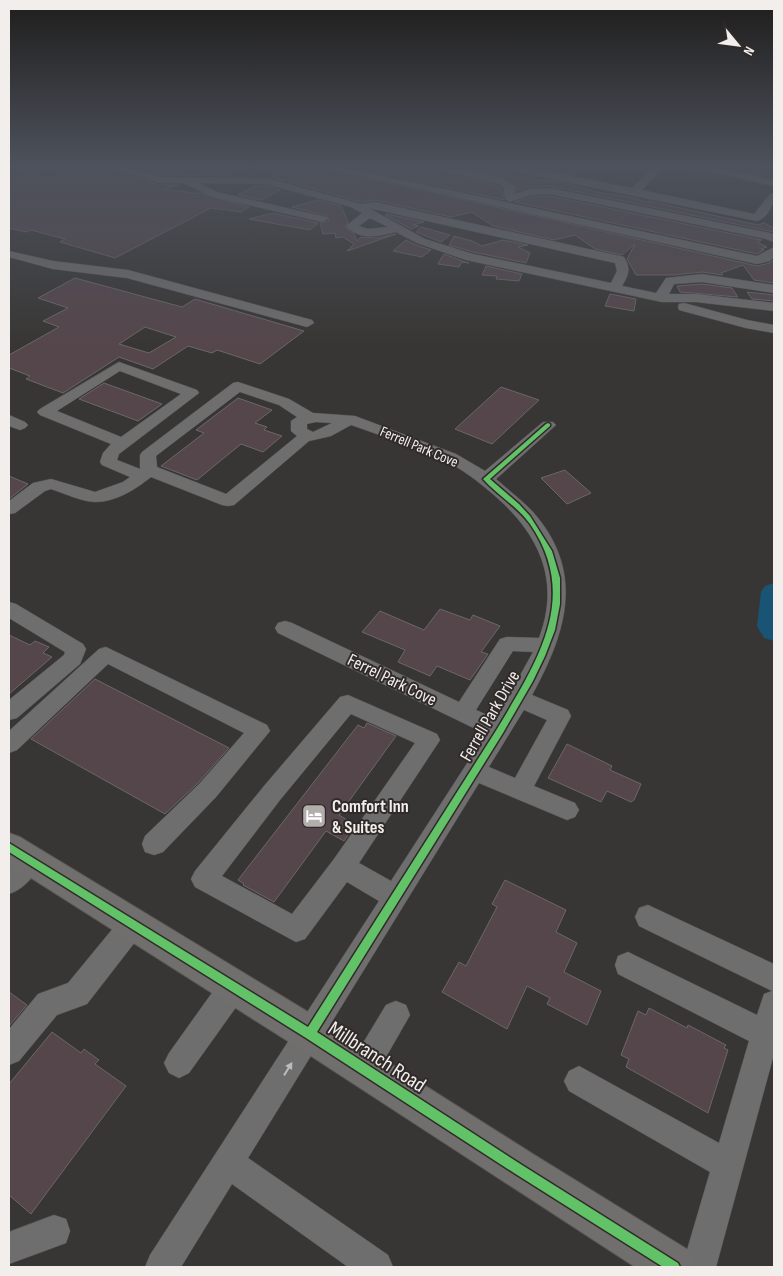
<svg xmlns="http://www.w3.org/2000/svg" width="783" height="1276" viewBox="0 0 783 1276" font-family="'Sofia Sans Condensed',sans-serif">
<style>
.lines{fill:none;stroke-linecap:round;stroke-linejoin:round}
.river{fill:#195474;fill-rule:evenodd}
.building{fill:#55464b;stroke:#6a6867;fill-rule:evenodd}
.minor-casing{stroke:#555352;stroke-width:1}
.major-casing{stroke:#555352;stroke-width:2}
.minor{fill:#6f6e6e;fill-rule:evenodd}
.major{fill:#706f6e;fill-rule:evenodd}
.cycleway-casing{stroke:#302b28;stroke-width:3}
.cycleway{fill:#61c268;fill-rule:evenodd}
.oneway{fill:#bebbba}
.labels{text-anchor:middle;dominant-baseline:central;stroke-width:4;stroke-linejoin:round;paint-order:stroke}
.far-street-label{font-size:15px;fill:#f2eeec;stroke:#302b28}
.street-label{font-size:18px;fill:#f2eeec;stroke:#302b28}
.poi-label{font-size:18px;font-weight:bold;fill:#f2eeec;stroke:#302b28;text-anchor:start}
.near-street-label{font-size:21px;fill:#f2eeec;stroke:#302b28}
</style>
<rect width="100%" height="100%" fill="#383634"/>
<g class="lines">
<path class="river" d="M774,583v58l-10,-3 -7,-12 4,-34 4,-6z"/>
</g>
<path class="building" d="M74,168h35l50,17h20l-17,4 41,5 46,13 -8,5 -30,-4 -96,50 -55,-16 5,-3 -34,-9 -5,2 -17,-4v-46l20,-8 21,5z
M137,168h94v6l-9,2 -62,-1z
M287,168h36l434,98 13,-3 4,-4v24l-20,-3 -11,-15 -22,8 2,2 -21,-3 -28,3h-38l-9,-16 8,-15 -13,11 -27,-6 -20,-14 -21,5 -61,-14 -21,-14 -21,5 -76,-17 -14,2 -90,-25z
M403,168h31l64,18 4,3 2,11 -124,-27z
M468,168h37l5,4 1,6 15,-2 11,4h8l24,4 28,8 38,6 10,4 4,-1 109,24 6,-2 10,5v4l-224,-46 -21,1 -12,4 -2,-5 -15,-10z
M255,186h11l14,4 -19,10 -23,-5z
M550,196l212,44 -5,2 10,5 -6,2 3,1 -7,4 -242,-52 15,-5z
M318,200l23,6 7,16 -3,5 9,7 3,7 4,-4 16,1 19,-4 -49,17 7,-7 -11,-7 -7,1 -1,-5 -12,1 -3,-11 9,-2 -2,-5 -35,-9z
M273,213l45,10 -8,7 -61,-11z
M387,214l37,8 -11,3 6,1 -8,3 -26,-14z
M421,227l29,8 -9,7 -25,-10z
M454,236l18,5 10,5 21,-6 25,5 -10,2 12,6 -4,10 -53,-11 -24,-7z
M406,240l10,5 15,5 -9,7 -29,-6z
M444,254l21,8 4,1 -7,-1 -3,5 -21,-3z
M486,266l36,8 -3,7 -23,-2 1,-3 -15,-1z
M75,278l107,29 13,-8 109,32 -44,33 -43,-14 -5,3 -24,-7 -35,23 -34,-12 -56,36 -37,-14 4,-3 -21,-8v-13l50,-28 -16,-6 25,-13 -30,-10zM145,327l31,10 -27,16 -30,-9z
M702,284l30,4 6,9 -58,-5 -3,-6z
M747,292l27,3v6l-22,-2z
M610,294l26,5 -2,12 -29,-5z
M104,383l58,21 -24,17 -59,-22z
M501,387l38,13 -47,44 -37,-15z
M238,398l34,12 -17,13 12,4 -3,3 18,6 -19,16 -22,-8 -44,36 -36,-14 43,-33 -8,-3z
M565,470l26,23 -24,11 -26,-26z
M9,476l19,8 -19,15z
M440,609l30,11 3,-5 27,11 -19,26 7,2 -18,26 -33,-14 -7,10 -32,-14 7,-12 -43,-18 18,-21 44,19z
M9,635l21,10 5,-4 14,6 -6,6 9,4 -43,37z
M95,679l134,69 -30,34 -34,32 -134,-75z
M367,723l29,13 -57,79 16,10 -11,16 -18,-10 -52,71 -31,-17 1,-1 -6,-4 120,-155 6,3z
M567,744l45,22 -2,4 31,14 -7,16 -3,2 -24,-11 -6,11 -53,-24z
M505,880l61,30 -10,22 21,11 -13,29 37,19 -14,34 -40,-21 3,-6 -23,-12 -20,43 -65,-37 17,-30 7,4 31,-59 -5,-3z
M9,992l18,13 -18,21z
M649,1008l38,20 1,-3 38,20 -2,3 4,2 -20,63 -82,-46 3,-8 -8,-4 17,-44 8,4z
M52,1032l29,21 3,-4 15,11 -4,4 31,22 -95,128 -22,-19v-111z"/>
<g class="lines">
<defs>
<path id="minor" d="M111,168h18l31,9 106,1 95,26 14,-2 245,54 4,1c7,11 5,18 -2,29l34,7 10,-15 36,-4 72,11v8l-72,-11 -28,2 -5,10h27l78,9v8l-78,-9h-34l-196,-42 -49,-17 -21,-11c-16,4 -37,9 -50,-6l16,-13 -11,-6 -85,-23 -67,-1 18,9 109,25 2,2 -6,3 -112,-26 -26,-13h-24zM369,208l246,55 2,8 -6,12 -138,-29 -48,-15zM370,218l18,9 -20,2 -9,-3z
M325,168h21l411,88 17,-9v10l-4,4 -13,3z
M436,168c20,0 66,4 78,19l1,7 14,-5 21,-1 220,45 4,1v8l-8,-3 -216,-45 -20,1 -20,7 -5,-3 -1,-11 -5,-4z
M507,168h23l102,20 21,-20h11l-22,22 112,24 16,-20 4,-1c1,10 -6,25 -17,28l-245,-50z
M694,168h22l58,12v6z
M9,251l44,10 75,9 184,50 2,3 -7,4 -180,-49 -74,-9 -44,-12z
M684,303l63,17 27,5v8l-28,-5 -67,-18 -1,-3 1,-3z
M119,362l78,28 2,3 -80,61 -2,6 23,9v-14l2,-3 91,-69 5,-1 51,17 24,14 42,3 101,38 29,17 58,-49h10l3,3 -60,54c12,11 26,21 37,33 53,60 33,121 -1,183l36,15 3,6 -37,70 41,17 4,7 -4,7 -8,3 -88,-37 -231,375 140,97 5,12h-45l-116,-83 -51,83h-36l5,-12 229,-354 -32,-19 -42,57 -9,3 -101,-55 -4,-8 4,-8 69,-85 76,-89 8,-2 89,39 3,6 -81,123 32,18 95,-147 -208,-101 -3,-5 3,-5 7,-2 7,2 167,79 41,-63 7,-2 32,1c22,-58 0,-104 -45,-143 -15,-13 -32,-26 -50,-35 -29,-14 -62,-24 -93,-35l-20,11 -22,5 -75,64 -6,1 -6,-1 -71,-28c-15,12 -35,25 -56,25 -12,0 -32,-9 -44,-13l-6,2 -30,22 -6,1v-13l24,-18 18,-4 44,13 28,-10 7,-5 -28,-12 -2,-3 3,-9 8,-9 -71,-29 -3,-3 3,-3zM120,371l61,23 -60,43 -64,-26zM240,392l39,13 18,12 -6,4v10l6,5 -71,58 -69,-27 -1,-11zM316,422l16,1 -19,9 -6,-3v-5zM513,651l20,1 -37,67 -20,-9zM524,710l23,10 -32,58 -26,-11zM351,714l64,29 -81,116 -42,55 -70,-38 58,-76z
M9,415l16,7 3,3 -3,3 -5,2 -11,-4z
M9,602l7,2 67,40 3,5 -6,15 -63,54 -8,2v-20l55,-45 1,-3 -56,-34z
M106,647l161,78 3,6 -54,66 -53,55 -9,3 -9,-3 -3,-8 3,-8 55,-53 44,-50 -136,-69 -91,86 -8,3v-22l90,-82z
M31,849l9,3 3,8c-6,14 -20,30 -34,34v-28l13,-14z
M648,905l126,59v90l-58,213h-34l28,-95 -141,-81 -5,-10 5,-10 10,-5 140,77 30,-102 -131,-67 -3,-9 3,-9 10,-4 129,63 7,-21 8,-3 -133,-65 -4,-9 4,-9z
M133,912l9,3 4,9 -4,9 -55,71 -30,11 -38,46 -10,4v-36l29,-35 30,-11 56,-68z
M234,972l10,4 4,10 -4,10 -55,77 -10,5 -10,-5 -5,-10 5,-10 55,-77z
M396,1001l10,4 4,10 -36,63 -10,5 -10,-5 -5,-10 5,-10 32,-53z
M54,1215l12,4 4,12 -4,12 -57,21v-32z"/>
<path id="major" d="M9,833l11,4 303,184 210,133 157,97 6,16h-61l-338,-220 -288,-183z"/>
</defs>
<use href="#minor" class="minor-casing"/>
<use href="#major" class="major-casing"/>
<use href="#minor" class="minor"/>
<use href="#major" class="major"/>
<defs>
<path id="cycleway" d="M548,423l2,1v2l-60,53 29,25 11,12 22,35 8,27v26l-5,26 -10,26 -12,25 -30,52 -186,299 205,133 156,98 2,4h-17l-149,-94 -208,-135 -297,-186v-9l299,184 189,-298c39,-66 84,-131 33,-205 -13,-18 -33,-29 -47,-45l63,-55z"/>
</defs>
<use href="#cycleway" class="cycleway-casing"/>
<use href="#cycleway" class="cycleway"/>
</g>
<defs><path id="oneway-solid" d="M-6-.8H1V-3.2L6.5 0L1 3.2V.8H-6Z" transform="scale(1.25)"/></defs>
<use class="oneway" href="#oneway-solid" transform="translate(288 1069) rotate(-58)"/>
<linearGradient id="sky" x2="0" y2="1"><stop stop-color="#1f1e1d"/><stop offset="0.48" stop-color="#4d525c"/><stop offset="1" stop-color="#4d525c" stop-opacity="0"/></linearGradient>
<rect width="783" height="347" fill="url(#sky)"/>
<defs>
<symbol id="hotel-square" viewBox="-11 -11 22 22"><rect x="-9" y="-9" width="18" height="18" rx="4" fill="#b1aeac" stroke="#302b28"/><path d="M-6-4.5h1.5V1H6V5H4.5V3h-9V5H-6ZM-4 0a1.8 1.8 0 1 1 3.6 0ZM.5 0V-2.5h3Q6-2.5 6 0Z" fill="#fff"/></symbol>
</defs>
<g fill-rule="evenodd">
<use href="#hotel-square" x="300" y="802" width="28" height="28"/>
</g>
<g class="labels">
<g class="far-street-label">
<text transform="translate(419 447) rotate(23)">Ferrell Park Cove</text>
</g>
<g class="street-label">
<text transform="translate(392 680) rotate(26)">Ferrel Park Cove</text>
<text transform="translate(490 716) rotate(-60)">Ferrell Park Drive</text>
</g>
<g class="poi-label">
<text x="332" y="806">Comfort Inn<tspan x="332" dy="21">&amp; Suites</tspan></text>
</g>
<g class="near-street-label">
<text transform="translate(377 1057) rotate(33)">Millbranch Road</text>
</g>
</g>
<rect width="783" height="1276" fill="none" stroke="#f2eeec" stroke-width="20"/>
<g transform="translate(738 45) rotate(119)" stroke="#302b28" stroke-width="4" paint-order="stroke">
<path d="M0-4L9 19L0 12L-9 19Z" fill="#f2eeec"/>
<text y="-8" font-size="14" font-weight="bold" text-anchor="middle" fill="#f2eeec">N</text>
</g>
</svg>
